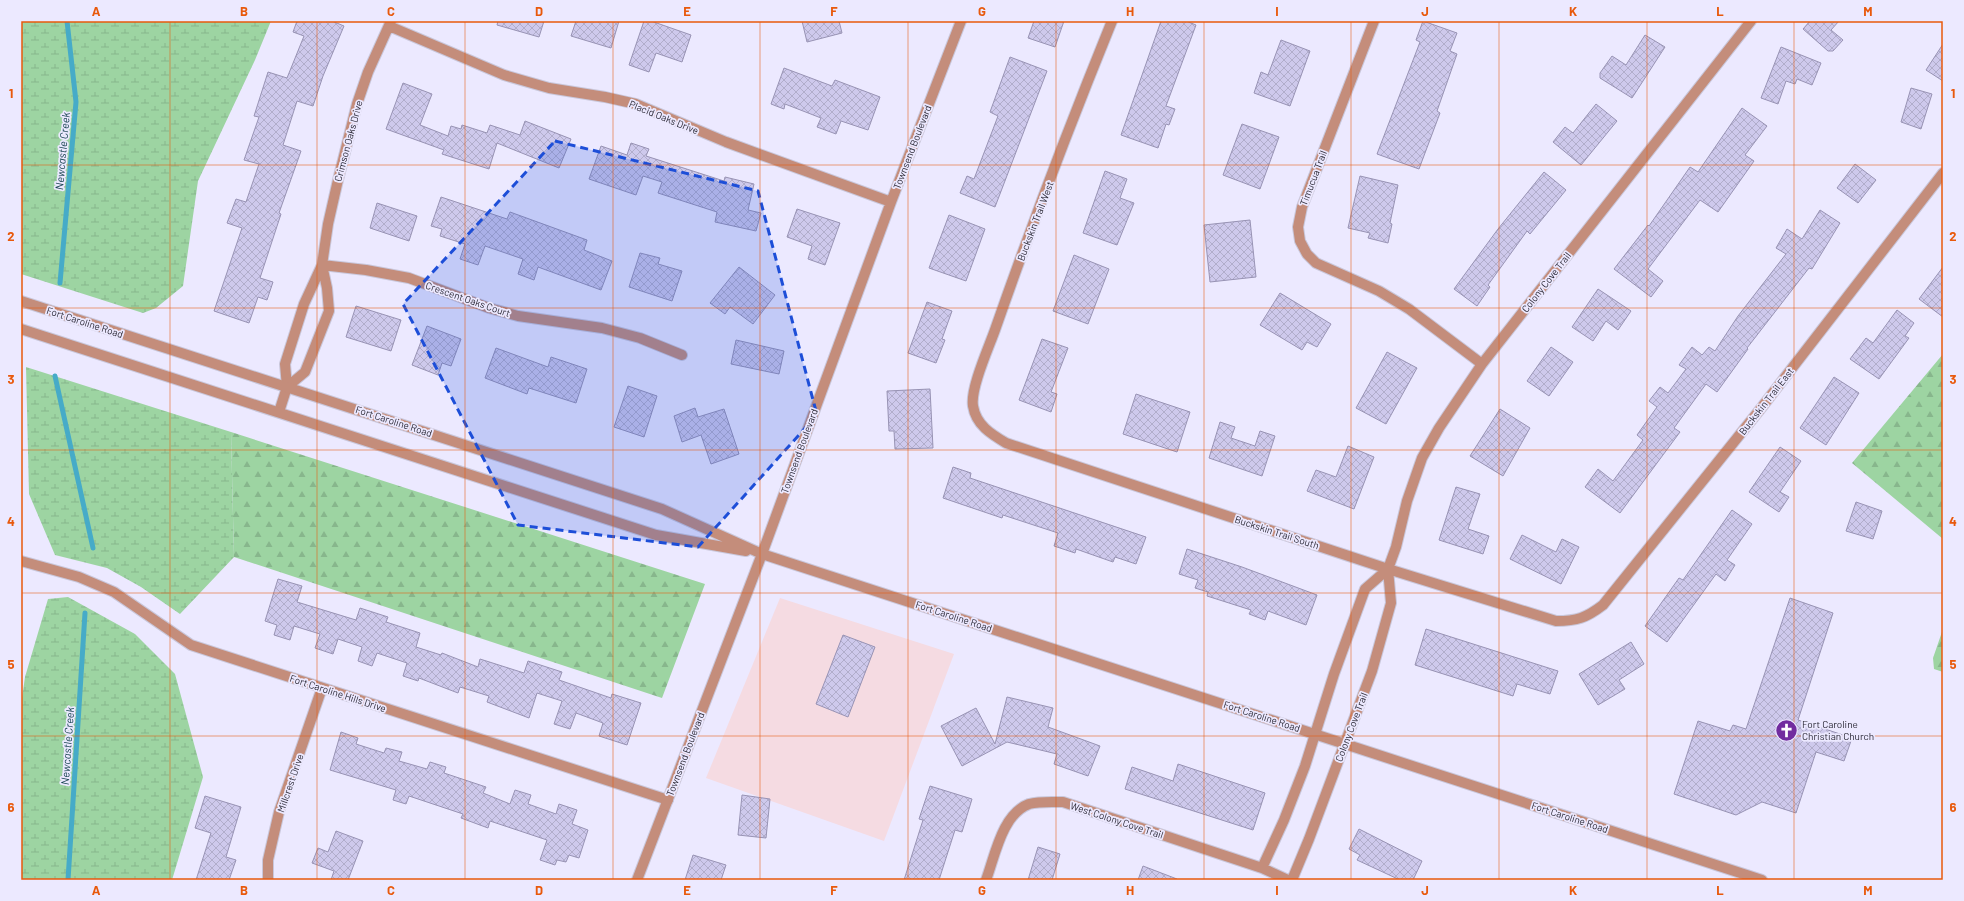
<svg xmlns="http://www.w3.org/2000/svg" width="1964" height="901" viewBox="0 0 1964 901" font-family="Barlow,sans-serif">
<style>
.commercial{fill:#f5dbe2}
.forest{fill:url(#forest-firs)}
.wetland{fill:url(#wetland-marsh)}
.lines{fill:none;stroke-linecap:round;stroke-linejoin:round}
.stream{stroke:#46abc8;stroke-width:5}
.building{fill:url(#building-cross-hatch);stroke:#9893b4}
.minor-casing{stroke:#c9c7db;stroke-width:12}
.tertiary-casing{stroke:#c9c7db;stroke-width:12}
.minor{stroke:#c48d7b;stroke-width:10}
.tertiary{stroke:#c48d7b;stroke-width:10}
.marked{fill:#1d4ed8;fill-opacity:0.2;stroke:#1d4ed8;stroke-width:3;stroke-dasharray:8 5;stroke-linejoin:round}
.grid{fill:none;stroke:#e8590c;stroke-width:1;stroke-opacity:0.55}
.labels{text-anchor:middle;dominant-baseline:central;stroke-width:3.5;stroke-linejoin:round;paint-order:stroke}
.street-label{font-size:10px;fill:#2c2a37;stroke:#ece9ff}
.poi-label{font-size:10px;fill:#2c2a37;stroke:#ece9ff;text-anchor:start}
.water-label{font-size:11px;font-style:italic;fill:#16424f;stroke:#ece9ff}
.neatline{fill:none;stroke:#e8590c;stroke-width:1.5}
.grid-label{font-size:13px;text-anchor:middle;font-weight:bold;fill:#e8590c}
</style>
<defs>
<pattern id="forest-firs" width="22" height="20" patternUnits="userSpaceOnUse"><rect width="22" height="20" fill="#9dd4a2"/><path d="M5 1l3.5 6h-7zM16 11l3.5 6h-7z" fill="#87b68c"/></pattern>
<pattern id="wetland-marsh" width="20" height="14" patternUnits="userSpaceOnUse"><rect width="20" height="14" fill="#9dd4a2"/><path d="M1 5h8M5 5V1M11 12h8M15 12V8" fill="none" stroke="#87b68c"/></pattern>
<pattern id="building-cross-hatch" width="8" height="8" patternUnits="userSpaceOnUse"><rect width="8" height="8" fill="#cec9ec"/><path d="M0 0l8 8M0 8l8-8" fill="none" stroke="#b1adcb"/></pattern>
</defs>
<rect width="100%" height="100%" fill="#ece9ff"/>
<path class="commercial" d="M780,598l174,56 -70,187 -178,-63z"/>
<path class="forest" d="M1943,354v185l-91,-76z
M231,432l474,152 -43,114 -428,-141z
M1943,629v43l-9,-3 -1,-11z"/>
<path class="wetland" d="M21,21h250l-16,39 -57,121 -15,105 -27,22 -13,5 -122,-39z
M26,367l205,65 3,125 -54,57 -39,-27 -34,-19 -52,-13 -26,-61z
M68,597l67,37 40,40 28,103 -31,103h-151v-175l4,-28 23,-78z"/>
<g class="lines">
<path class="stream" d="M60,283l16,-181 -9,-81
M55,376l38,172
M68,880l17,-267"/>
</g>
<path class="building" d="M297,21h35l12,5 -21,50 -10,30 -16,-5 -14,44 18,6 -22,62 2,1 -21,64 13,4 -6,18 -9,-3 -9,26 -35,-12 28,-83 -15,-5 9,-24 10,3 13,-38 -15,-4 15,-43 -5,-1 14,-44 19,6 17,-42 -11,-4z
M498,21h46l-5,16 -42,-12z
M576,21h43l-8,27 -40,-12z
M644,21h7l40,14 -9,27 -26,-9 -7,19 -20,-7z
M802,21h37l3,12 -35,9z
M1034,21h30l-9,26 -27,-9z
M1161,21h25l10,4 -30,81 9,3 -6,16 -3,-1 -8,24 -37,-13z
M1423,21l34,12 -7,18 7,3 -20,57 3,2 -21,56 -42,-15 43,-112 -4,-2z
M1810,21h29l-8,9 12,10 -10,11h-5l-25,-22z
M1645,35l20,12 -33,51 -32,-20v-5l12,-17 14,9z
M1281,40l29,11 -20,55 -36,-13 7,-21 7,3z
M1943,44v37l-17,-11z
M1781,47l40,16 -9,22 -15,-6 -2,5 -9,-3 -8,23 -17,-6z
M1010,57l37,14 -52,136 -35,-14 7,-17 7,3 24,-63 -8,-4z
M784,68l48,18 3,-6 45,17 -12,33 -27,-9 -5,13 -19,-7 4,-9 -36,-14 -1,5 -13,-5z
M403,83l29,11 -12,31 28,11 3,-10 10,3 1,-4 25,8 3,-8 30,10 5,-14 46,18 -12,29 -62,-25 -8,26 -47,-15 2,-4 -58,-21z
M1911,88l21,6 -11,35 -20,-7z
M1596,104l21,17 -36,44 -28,-23 12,-15 8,6z
M1742,108l25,18 -22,29 9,6 -36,51 -18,-12 -52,69 15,12 -12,16 -37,-28 34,-44 1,1 41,-59 8,5z
M1242,124l37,13 -19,52 -37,-14z
M631,143l18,6 -3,7 78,25 1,-4 29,7 -6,26 13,3 -5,18 -41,-9 2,-10 -59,-19 4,-11 -19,-6 -7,19 -47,-16 12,-33 26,9z
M1855,164l21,16 -18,23 -21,-15z
M1105,171l22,8 -7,19 14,5 -17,42 -34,-12z
M1544,172l22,18 -36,44 -3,-3 -39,54 2,2 -13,19 -23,-17 44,-60z
M1360,176l38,9 -8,38 2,1 -4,19 -20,-5 2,-5 -22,-5z
M441,197l66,22 3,-7 77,28 -3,10 28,11 -11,29 -63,-23 -4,13 -16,-6 5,-15 -38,-13 -7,19 -18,-6 5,-15 -25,-8 2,-7 -11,-3z
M377,203l40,13 -8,25 -39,-13z
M797,209l43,14 -15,42 -17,-6 4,-13 -25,-9z
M1820,210l20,13 -28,46 -3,-1 -62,80 1,1 -31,43 -11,-8 -32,44 6,4 -60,81 -35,-26 13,-18 15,12 30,-41 -6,-5 20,-28 -8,-6 11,-14 8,6 18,-24 -7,-4 13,-18 10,8 7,-8 6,4 23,-35 48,-62 -10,-6 11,-19 15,10z
M949,215l36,14 -19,52 -37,-13z
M1250,220l6,57 -46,5 -6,-57z
M640,253l20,5 -2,6 24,7 -10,30 -43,-14z
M1074,255l35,14 -21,55 -35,-13z
M739,267l36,28 -22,29 -23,-17 -5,7 -15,-11z
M1943,267v50l-24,-18z
M1598,289l33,22 -13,19 -12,-9 -13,20 -21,-14z
M1280,293l51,31 -14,23 -10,-5 -5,8 -42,-25z
M927,302l25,9 -10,28 3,1 -9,23 -28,-10z
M356,306l45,14 -10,31 -45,-14z
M1897,310l17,13 -9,13 4,2 -30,41 -29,-20 16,-21 7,5z
M427,326l34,13 -10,27 -9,-3 -4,12 -26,-10z
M1042,339l26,9 -17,44 6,2 -6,18 -32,-12z
M736,340l48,11 -5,23 -48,-10z
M1551,347l22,15 -24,34 -22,-15z
M496,348l52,19 3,-10 36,12 -11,34 -47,-15 -2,6 -42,-16z
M1387,352l30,16 -31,56 -30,-16z
M1834,377l25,16 -33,52 -26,-17z
M628,386l29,10 -13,41 -30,-10z
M930,389l3,59 -38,1 -1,-18h-5l-2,-40z
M1136,394l54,18 -13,40 -54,-18z
M695,408l3,9 26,-8 15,45 -28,10 -10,-29 -19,7 -8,-26z
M1500,409l30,19 -27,48 -33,-20z
M1220,422l15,5 -4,11 24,8 5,-15 15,5 -13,40 -53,-18z
M1348,446l26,11 -20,52 -47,-18 9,-21 20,7z
M1780,447l21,14 -21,31 9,5 -10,15 -30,-20z
M953,467l18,6 -1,5 176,59 -10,27 -21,-7 -2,5 -37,-13 -1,4 -21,-7 4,-13 -55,-18 -1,3 -59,-20z
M1456,487l24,7 -12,35 21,7 -6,18 -44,-14z
M1856,502l26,9 -9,28 -27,-8z
M1732,510l20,14 -25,36 8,5 -10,16 -9,-7 -49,68 -22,-16 34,-48 4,2z
M1522,535l34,17 6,-13 17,8 -18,37 -51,-25z
M1187,549l55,18 75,28 -11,30 -38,-14 -3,9 -16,-6 2,-4 -44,-14 1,-4 -13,-4 3,-8 -19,-6z
M278,579l24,7 -5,16 59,18 4,-12 28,9 -2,5 34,11 -4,14 25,8 1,-2 36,14 2,-8 44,14 4,-12 34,11 -3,8 52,18 1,-4 29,9 -14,42 -28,-9 4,-13 -27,-10 -6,16 -16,-5 8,-23 -25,-8 -8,25 -42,-16 2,-6 -29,-9 -2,6 -39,-15 -1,3 -15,-5 4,-13 -30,-10 -5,13 -14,-5 4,-14 -24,-8 -5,15 -18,-6 5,-14 -26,-8 -4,14 -16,-5 3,-10 -12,-4z
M1790,598l43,15 -35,107 54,18 -8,23 -28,-9 -20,61 -34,-11 -26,13 -62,-21 24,-73 32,10 3,-6 13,4z
M1426,629l132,42 -8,23 -33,-10 -4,12 -98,-31z
M843,635l32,12 -27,70 -32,-13z
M1631,642l13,22 -25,16 6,9 -27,16 -19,-31z
M1007,697l46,11 -5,19 52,19 -12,30 -34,-12 3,-10 -50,-12 -45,24 -21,-40 35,-18 19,36z
M341,732l17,6 -2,6 28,9 2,-5 16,4 -3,9 28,8 3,-7 16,5 -2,6 42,14 -3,6 27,11 5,-14 16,5 -3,9 28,10 3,-10 18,6 -5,14 16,6 -9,28 -10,-3 -3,7 -9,-2 -2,5 -15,-5 7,-20 -57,-19 -2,7 -27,-10 2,-4 -54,-18 -3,8 -13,-4 3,-10 -66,-20z
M1178,764l87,29 -12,37 -128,-41 7,-22 41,14z
M930,786l42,13 -10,33 -7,-2 -16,50h-35l19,-60 -4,-1z
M742,795l28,4 -4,39 -28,-3z
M205,796l36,11 -15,50 10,3 -7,20h-33l15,-47 -16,-5z
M1359,829l63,32 -9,19h-13l-43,-20 3,-5 -11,-6z
M336,831l27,10 -15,39h-17l3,-9 -22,-8 6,-15 10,4z
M1038,847l22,7 -8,26h-24z
M693,855l33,10 -5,15h-36z
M1143,866l34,13v1h-39z"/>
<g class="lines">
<defs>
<path id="minor" d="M1112,21c-41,101 -80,203 -116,306 -6,18 -26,61 -23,79 3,19 18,28 33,37l382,126 168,52c21,0 30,-3 47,-16l159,-198 181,-234
M1374,21l-72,186 -4,20 2,14 7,13 9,9 63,28 30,18 73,55
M389,26l115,49 45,13 56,9 31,7 90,38 165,60
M322,265l44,5 43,8 80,30 29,8 84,12 38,10 42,17
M287,387l18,-15 24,-61 -2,-23 -5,-23
M279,412l8,-25 -2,-23 19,-60 18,-39 6,-41 10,-44 19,-76 11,-32 23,-51
M762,554l129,-352 70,-181
M21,561l58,16 35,15 77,53 477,155
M1262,868l22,-48 21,-54 29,-92 31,-85 23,-20
M268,880v-20l11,-48 43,-124
M986,880c9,-24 16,-66 43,-76 11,-3 23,-2 34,-2l199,66 26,12
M1292,880l17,-41 63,-168 19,-68 -3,-34 8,-22 11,-46 15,-43 17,-30 43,-64 269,-343"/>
<path id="tertiary" d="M21,301l641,208 100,45 1000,326
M21,329l635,206 90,16
M637,880l125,-326"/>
</defs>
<use href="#minor" class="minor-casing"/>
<use href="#tertiary" class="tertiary-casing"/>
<use href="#minor" class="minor"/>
<use href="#tertiary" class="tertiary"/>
</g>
<path class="marked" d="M555,141l203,50 59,224 -119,132 -180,-22 -115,-221z"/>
<path class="grid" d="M170,21v859M317,21v859M465,21v859M613,21v859M760,21v859M908,21v859M1056,21v859M1204,21v859M1351,21v859M1499,21v859M1647,21v859M1794,21v859M21,165h1922M21,308h1922M21,450h1922M21,593h1922M21,736h1922"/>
<defs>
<symbol id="church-disc" viewBox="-11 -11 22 22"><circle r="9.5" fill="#722c9f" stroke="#ece9ff"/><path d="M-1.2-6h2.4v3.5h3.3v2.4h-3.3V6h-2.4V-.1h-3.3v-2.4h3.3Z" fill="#fff"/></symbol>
</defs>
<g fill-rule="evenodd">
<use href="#church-disc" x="1774" y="718" width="25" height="25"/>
</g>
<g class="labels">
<g class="street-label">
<text transform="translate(664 117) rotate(22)">Placid Oaks Drive</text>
<text transform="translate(348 141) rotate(-75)">Crimson Oaks Drive</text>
<text transform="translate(912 147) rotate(-69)">Townsend Boulevard</text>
<text transform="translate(1313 178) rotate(-69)">Timucua Trail</text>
<text transform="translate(1035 221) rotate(-69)">Buckskin Trail West</text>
<text transform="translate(1546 282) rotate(-52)">Colony Cove Trail</text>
<text transform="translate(468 299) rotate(19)">Crescent Oaks Court</text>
<text transform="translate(85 322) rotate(18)">Fort Caroline Road</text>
<text transform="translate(1766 401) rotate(-52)">Buckskin Trail East</text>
<text transform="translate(394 421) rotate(18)">Fort Caroline Road</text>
<text transform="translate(799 451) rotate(-70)">Townsend Boulevard</text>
<text transform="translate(1277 532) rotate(18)">Buckskin Trail South</text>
<text transform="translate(954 616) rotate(18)">Fort Caroline Road</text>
<text transform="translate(338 693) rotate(18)">Fort Caroline Hills Drive</text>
<text transform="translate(1262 716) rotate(18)">Fort Caroline Road</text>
<text transform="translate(1351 727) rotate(-69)">Colony Cove Trail</text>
<text transform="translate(685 754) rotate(-69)">Townsend Boulevard</text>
<text transform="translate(290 783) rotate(-71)">Millcrest Drive</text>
<text transform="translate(1570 817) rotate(18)">Fort Caroline Road</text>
<text transform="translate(1117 820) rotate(18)">West Colony Cove Trail</text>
</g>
<g class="poi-label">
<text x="1802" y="724">Fort Caroline<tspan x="1802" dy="12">Christian Church</tspan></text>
</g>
<g class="water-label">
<text transform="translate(62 151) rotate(-85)">Newcastle Creek</text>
<text transform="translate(67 746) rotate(-86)">Newcastle Creek</text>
</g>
</g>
<rect width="1964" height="901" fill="none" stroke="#ece9ff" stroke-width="44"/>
<rect x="22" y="22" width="1920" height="857" class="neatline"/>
<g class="grid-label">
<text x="96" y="16">A</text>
<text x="244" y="16">B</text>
<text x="391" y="16">C</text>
<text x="539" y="16">D</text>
<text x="687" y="16">E</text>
<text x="834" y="16">F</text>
<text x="982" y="16">G</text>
<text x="1130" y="16">H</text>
<text x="1277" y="16">I</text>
<text x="1425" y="16">J</text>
<text x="1573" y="16">K</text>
<text x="1720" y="16">L</text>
<text x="1868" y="16">M</text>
<text x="11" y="98">1</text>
<text x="1953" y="98">1</text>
<text x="11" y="241">2</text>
<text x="1953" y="241">2</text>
<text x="11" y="384">3</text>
<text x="1953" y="384">3</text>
<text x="11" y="526">4</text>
<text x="1953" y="526">4</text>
<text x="11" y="669">5</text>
<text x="1953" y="669">5</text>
<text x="11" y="812">6</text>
<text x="1953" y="812">6</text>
<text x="96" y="895">A</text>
<text x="244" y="895">B</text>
<text x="391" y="895">C</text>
<text x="539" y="895">D</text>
<text x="687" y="895">E</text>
<text x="834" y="895">F</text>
<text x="982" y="895">G</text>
<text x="1130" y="895">H</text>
<text x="1277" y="895">I</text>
<text x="1425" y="895">J</text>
<text x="1573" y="895">K</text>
<text x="1720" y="895">L</text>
<text x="1868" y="895">M</text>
</g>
</svg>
